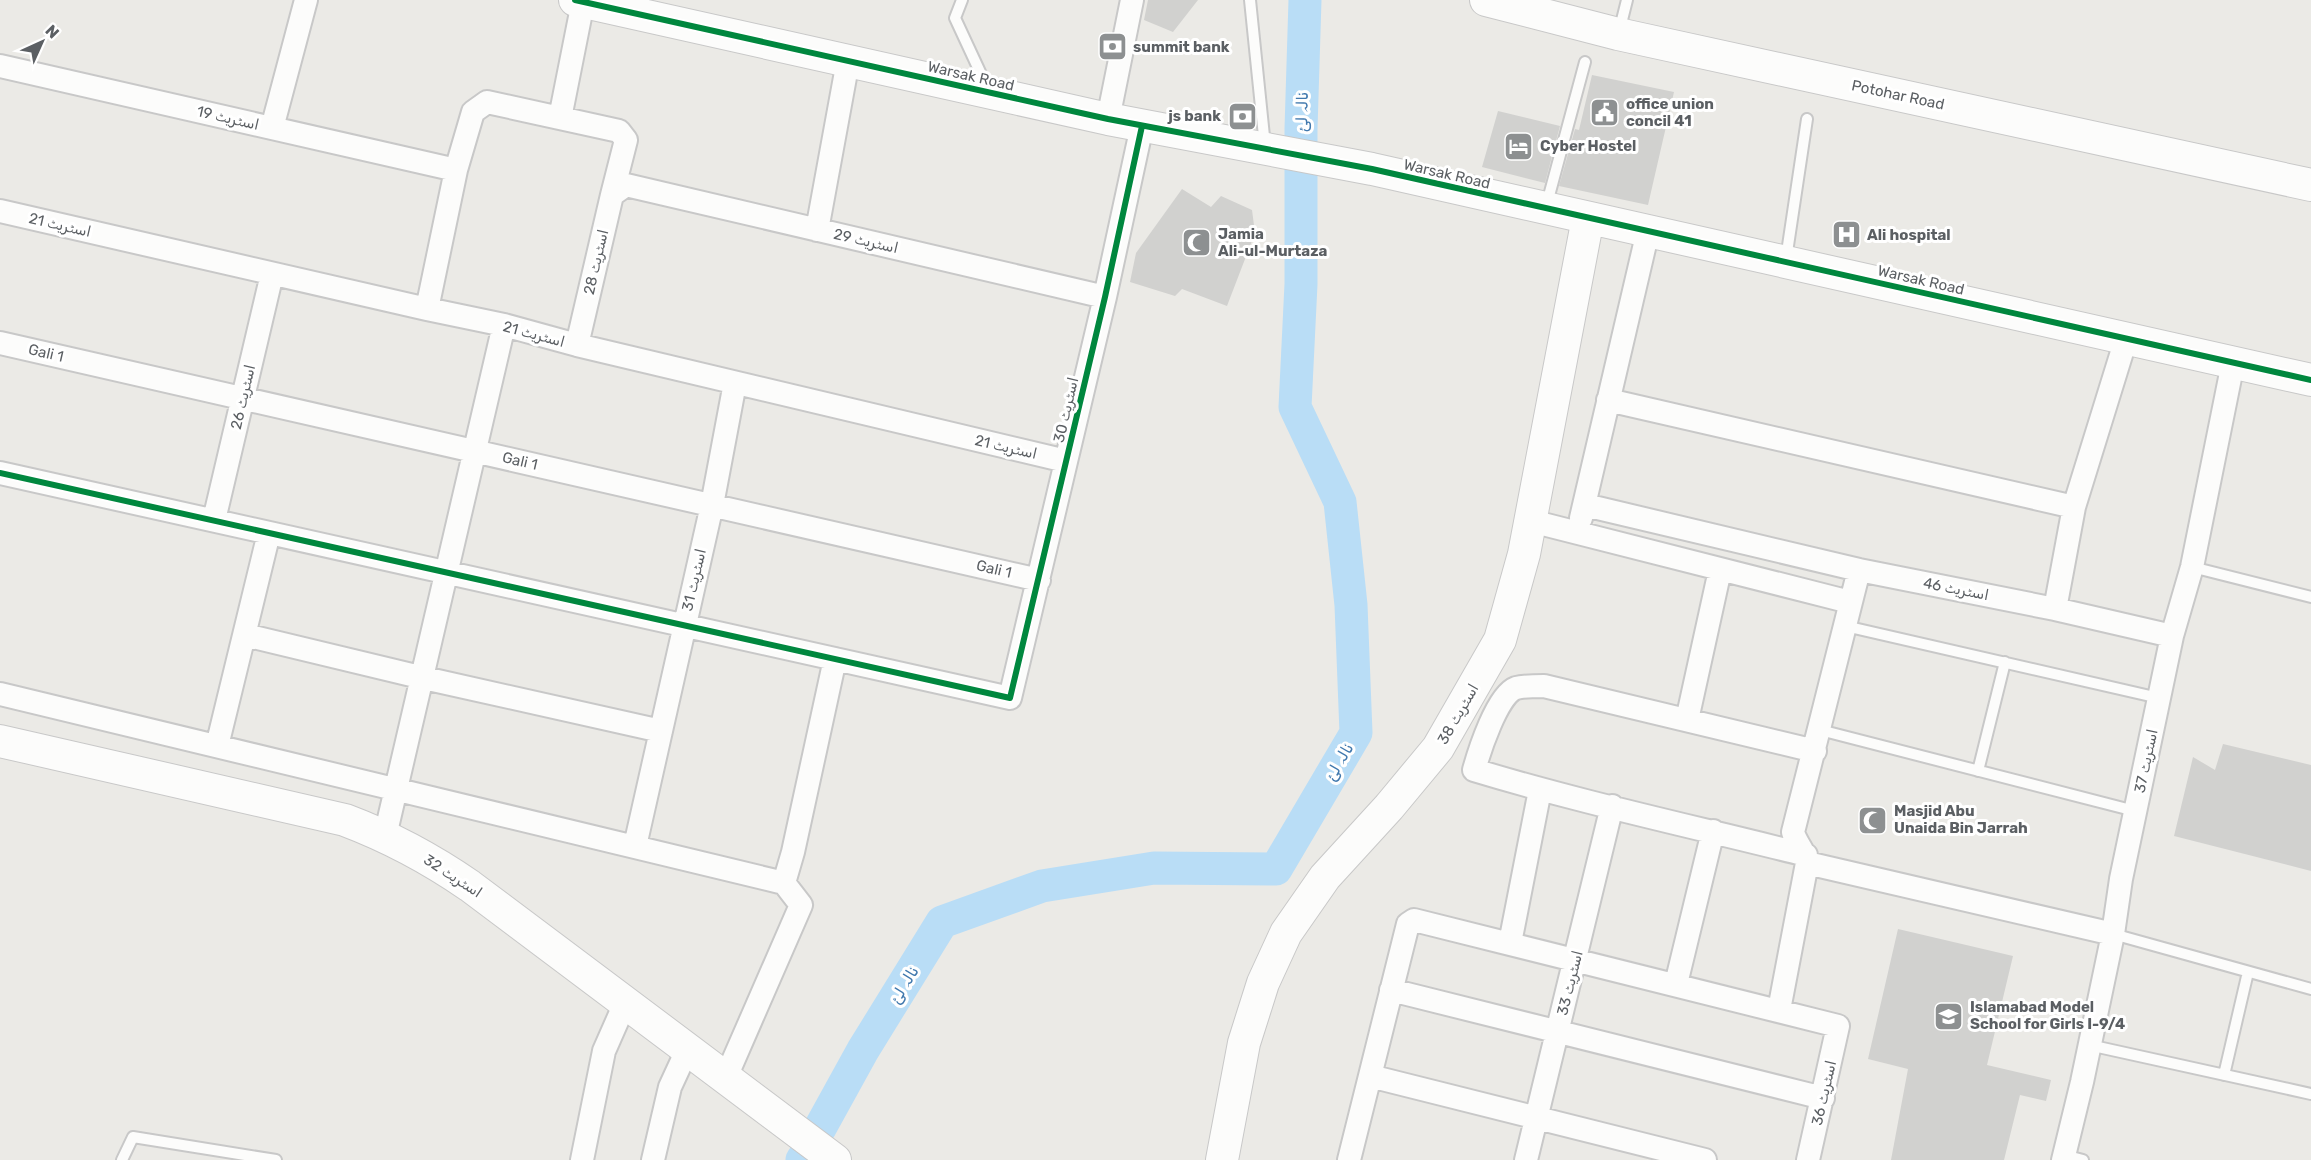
<svg xmlns="http://www.w3.org/2000/svg" width="2311" height="1160" viewBox="0 0 2311 1160" font-family="Rubik,'Noto Naskh Arabic',sans-serif">
<style>
.lines{fill:none;stroke-linecap:round;stroke-linejoin:round}
.river{stroke:#b9ddf6;stroke-width:33}
.building{fill:#d1d1cf}
.lane-casing{stroke:#c8c8c8;stroke-width:14}
.street-casing{stroke:#c8c8c8;stroke-width:26}
.secondary-casing{stroke:#c8c8c8;stroke-width:34}
.lane{stroke:#fcfcfb;stroke-width:10}
.street{stroke:#fcfcfb;stroke-width:22}
.secondary{stroke:#fcfcfb;stroke-width:32}
.cycleway-casing{stroke:#fff;stroke-width:10}
.cycleway{stroke:#00873e;stroke-width:6}
.labels{text-anchor:middle;dominant-baseline:central;stroke-width:6;stroke-linejoin:round;paint-order:stroke}
.poi-label{font-size:15px;font-weight:bold;fill:#5b5f63;stroke:#fff;text-anchor:start}
.street-label{font-size:15px;fill:#5b5f63;stroke:#fff}
.water-label{font-size:16px;font-style:italic;fill:#4179ae;stroke:#fff}
</style>
<rect width="100%" height="100%" fill="#ebeae6"/>
<g class="lines">
<path class="river" d="M820,1128l43,-78 79,-128 100,-36 112,-18 122,1 80,-136 -5,-128 -11,-103 -45,-95 6,-123v-155l4,-129
M802,1160l2,-3"/>
</g>
<path class="building" d="M1148,0h50l-25,32 -29,-12z
M1592,75l82,17 -26,113 -89,-19 16,-57 4,1z
M1498,111l62,15 -15,57 -63,-16z
M1182,189l29,18 10,-11 31,14 3,23 -28,73 -45,-17 -7,7 -45,-14 6,-29z
M2223,744l88,21v106l-137,-35 19,-79 22,13z
M1898,929l115,27 -26,109 64,15 -5,21 -26,-6 -16,65h-113l17,-91 -40,-10z"/>
<g class="lines">
<defs>
<path id="lane" d="M962,0l-7,18 32,69
M1250,0l15,146
M1619,32l8,-32
M1546,207l39,-145
M1786,259l21,-140
M2192,567l119,30
M1845,626l314,72
M1820,730l315,81
M1978,771l27,-109
M2113,934l198,55
M2089,1045l222,49
M2224,1075l24,-103
M2064,1155l19,5
M122,1160l11,-23 143,23"/>
<path id="street" d="M0,66l456,104
M560,118l23,-116
M1108,119l24,-119
M272,128l34,-128
M0,211l427,98 77,16 73,20 489,116
M817,230l31,-169
M427,309l29,-139 17,-58 14,-10 132,29 7,9 -14,55
M0,343l1039,237
M577,345l35,-150 14,-10 479,112
M1608,400l466,107
M0,473l1010,225 95,-401 37,-171
M1585,505l274,65 196,39 117,27
M1581,518l67,-287
M214,520l58,-246
M1531,521l319,81
M2055,609l19,-102 52,-168
M245,635l179,43 237,53
M0,694l784,189 9,-31 42,-193
M1687,720l33,-150
M217,746l52,-213
M385,836l119,-511
M635,846l77,-341 23,-122
M1806,855c-111,-28 -223,-52 -332,-85 5,-18 23,-75 42,-82 8,-2 20,-2 28,-2l271,65
M1807,863l306,71
M1510,943l30,-153
M1676,984l37,-153
M1391,990l432,108
M1779,1010l28,-147c-2,-12 -11,-19 -14,-31l66,-262
M1370,1076l335,84
M726,1077l75,-172 -17,-22
M582,1160l22,-109 22,-50
M653,1160l17,-73 18,-39
M1349,1160l59,-236 6,-4 424,106 -30,134
M1526,1160l86,-354
M2063,1160l19,-78 31,-148 8,-55 51,-243 20,-69 41,-204"/>
<path id="secondary" d="M575,0l533,119 264,50 939,211
M1486,0l132,34 693,151
M0,741l345,79c45,17 86,39 125,66l365,274
M1222,1160l22,-117 19,-60 23,-50 39,-56 64,-70 49,-59 62,-108 24,-86 64,-336"/>
</defs>
<use href="#lane" class="lane-casing"/>
<use href="#street" class="street-casing"/>
<use href="#secondary" class="secondary-casing"/>
<use href="#lane" class="lane"/>
<use href="#street" class="street"/>
<use href="#secondary" class="secondary"/>
<defs>
<path id="cycleway" d="M575,0l533,119 264,50 939,211
M0,473l1010,225 95,-401 37,-171"/>
</defs>
<use href="#cycleway" class="cycleway-casing"/>
<use href="#cycleway" class="cycleway"/>
</g>
<defs>
<symbol id="bank-square" viewBox="-11 -11 22 22"><rect x="-9" y="-9" width="18" height="18" rx="4" fill="#8d9091" stroke="#fff"/><path d="M-6-4H6V4H-6ZM0-2.3a2.3 2.3 0 1 0 0 4.6a2.3 2.3 0 1 0 0-4.6Z" fill="#fff"/></symbol>
<symbol id="civic-square" viewBox="-11 -11 22 22"><rect x="-9" y="-9" width="18" height="18" rx="4" fill="#8d9091" stroke="#fff"/><path d="M-.6-6.5H3V-4.5H.6V-3L4-1V1h2V6H-6V1h2V-1L-.6-3ZM-1.2 2.5V6h2.4V2.5Z" fill="#fff"/></symbol>
<symbol id="hotel-square" viewBox="-11 -11 22 22"><rect x="-9" y="-9" width="18" height="18" rx="4" fill="#8d9091" stroke="#fff"/><path d="M-6-4.5h1.5V1H6V5H4.5V3h-9V5H-6ZM-4 0a1.8 1.8 0 1 1 3.6 0ZM.5 0V-2.5h3Q6-2.5 6 0Z" fill="#fff"/></symbol>
<symbol id="hospital-square" viewBox="-11 -11 22 22"><rect x="-9" y="-9" width="18" height="18" rx="4" fill="#8d9091" stroke="#fff"/><path d="M-5-5h3v3.5h4V-5h3V5h-3V1.5h-4V5h-3Z" fill="#fff"/></symbol>
<symbol id="mosque-square" viewBox="-11 -11 22 22"><rect x="-9" y="-9" width="18" height="18" rx="4" fill="#8d9091" stroke="#fff"/><path d="M3.5-4.9A6 6 0 1 0 3.5 4.9A5 5 0 1 1 3.5-4.9Z" fill="#fff"/></symbol>
<symbol id="school-square" viewBox="-11 -11 22 22"><rect x="-9" y="-9" width="18" height="18" rx="4" fill="#8d9091" stroke="#fff"/><path d="M0-5L7-2L0 1L-7-2ZM-4 1L0 2.5L4 1V4Q0 6-4 4Z" fill="#fff"/></symbol>
</defs>
<g fill-rule="evenodd">
<use href="#bank-square" x="1096" y="30" width="33" height="33"/>
<use href="#civic-square" x="1588" y="96" width="33" height="33"/>
<use href="#bank-square" x="1226" y="100" width="33" height="33"/>
<use href="#hotel-square" x="1502" y="130" width="33" height="33"/>
<use href="#hospital-square" x="1830" y="218" width="33" height="33"/>
<use href="#mosque-square" x="1180" y="226" width="33" height="33"/>
<use href="#mosque-square" x="1856" y="804" width="33" height="33"/>
<use href="#school-square" x="1932" y="1000" width="33" height="33"/>
</g>
<g class="labels">
<g class="poi-label">
<text x="1133" y="47">summit bank</text>
<text x="1626" y="104">office union<tspan x="1626" dy="17">concil 41</tspan></text>
<text x="1221" y="116" text-anchor="end">js bank</text>
<text x="1540" y="146">Cyber Hostel</text>
<text x="1218" y="234">Jamia<tspan x="1218" dy="17">Ali-ul-Murtaza</tspan></text>
<text x="1867" y="235">Ali hospital</text>
<text x="1894" y="811">Masjid Abu<tspan x="1894" dy="17">Unaida Bin Jarrah</tspan></text>
<text x="1970" y="1007">Islamabad Model<tspan x="1970" dy="17">School for Girls I-9/4</tspan></text>
</g>
<g class="street-label">
<text transform="translate(971 76) rotate(13)">Warsak Road</text>
<text transform="translate(1898 95) rotate(12)">Potohar Road</text>
<text transform="translate(228 118) rotate(13)">اسٹریٹ 19</text>
<text transform="translate(1447 174) rotate(13)">Warsak Road</text>
<text transform="translate(60 225) rotate(13)">اسٹریٹ 21</text>
<text transform="translate(866 241) rotate(13)">اسٹریٹ 29</text>
<text transform="translate(596 262) rotate(-77)">اسٹریٹ 28</text>
<text transform="translate(1921 280) rotate(13)">Warsak Road</text>
<text transform="translate(534 334) rotate(15)">اسٹریٹ 21</text>
<text transform="translate(46 353) rotate(13)">Gali 1</text>
<text transform="translate(243 397) rotate(-77)">اسٹریٹ 26</text>
<text transform="translate(1066 410) rotate(-77)">اسٹریٹ 30</text>
<text transform="translate(1006 447) rotate(13)">اسٹریٹ 21</text>
<text transform="translate(520 461) rotate(13)">Gali 1</text>
<text transform="translate(994 569) rotate(13)">Gali 1</text>
<text transform="translate(694 580) rotate(-77)">اسٹریٹ 31</text>
<text transform="translate(1956 589) rotate(11)">اسٹریٹ 46</text>
<text transform="translate(1458 714) rotate(-60)">اسٹریٹ 38</text>
<text transform="translate(2146 761) rotate(-78)">اسٹریٹ 37</text>
<text transform="translate(453 876) rotate(33)">اسٹریٹ 32</text>
<text transform="translate(1570 983) rotate(-76)">اسٹریٹ 33</text>
<text transform="translate(1824 1093) rotate(-77)">اسٹریٹ 36</text>
</g>
<g class="water-label">
<text transform="translate(1302 112) rotate(-89)">نالہ لئ</text>
<text transform="translate(1339 762) rotate(-60)">نالہ لئ</text>
<text transform="translate(904 985) rotate(-59)">نالہ لئ</text>
</g>
</g>
<g transform="translate(42 42) rotate(45)" stroke="#ffffff" stroke-width="4.5" paint-order="stroke">
<path d="M0-4.5L10 22L0 15L-10 22Z" fill="#5b5f63"/>
<text y="-9" font-size="16" font-weight="bold" text-anchor="middle" fill="#5b5f63">N</text>
</g>
</svg>
